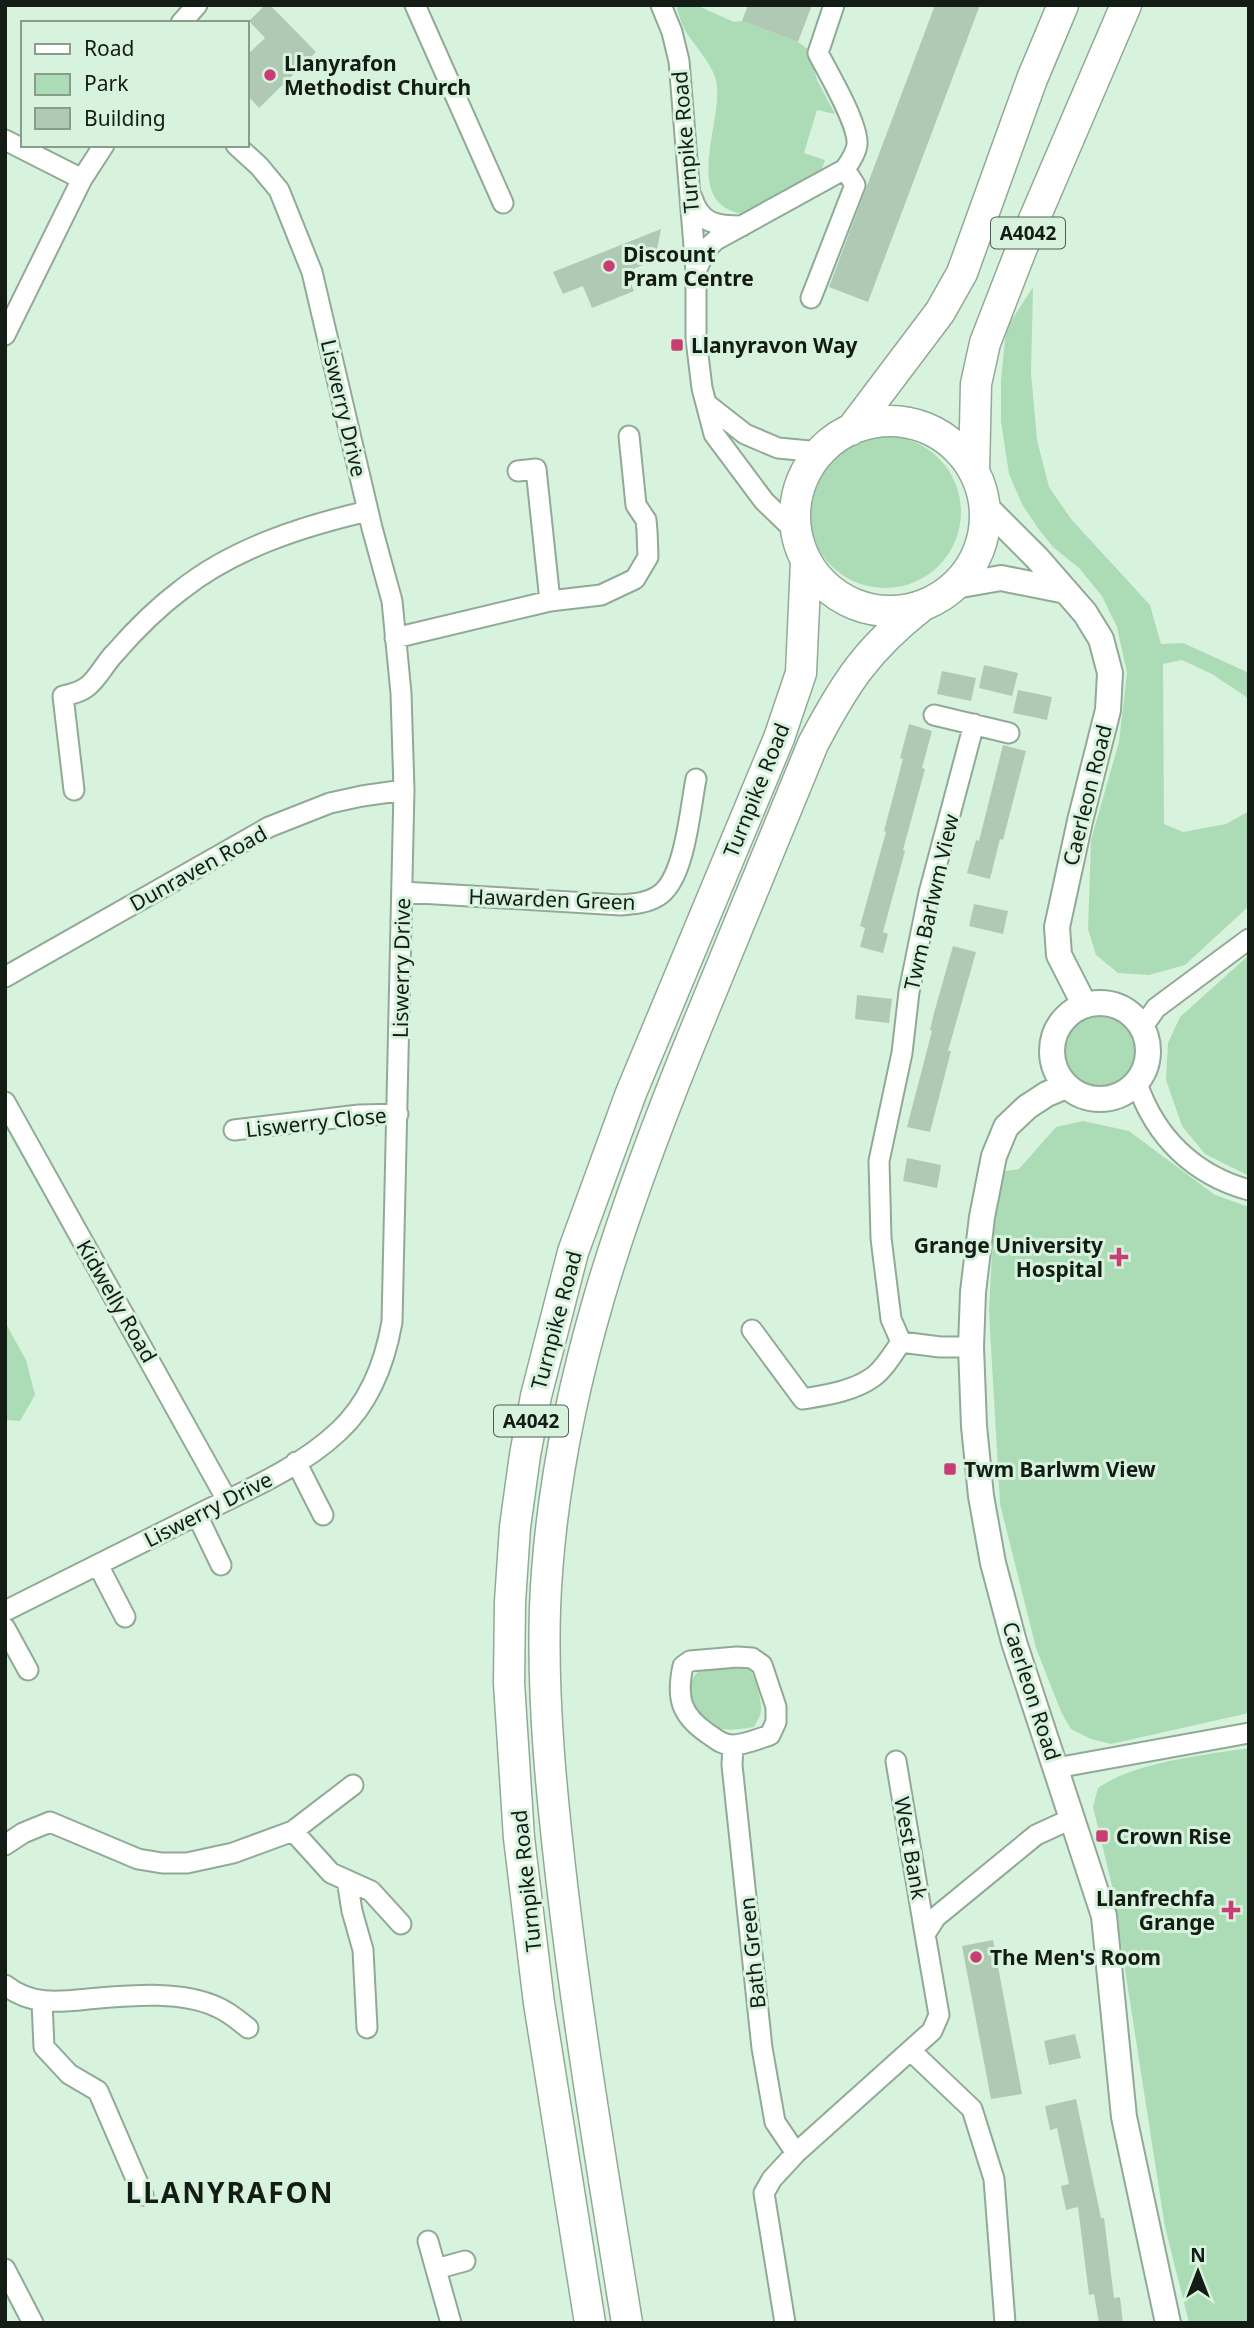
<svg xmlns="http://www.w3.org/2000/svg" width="1254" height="2328" viewBox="0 0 1254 2328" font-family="'Noto Sans',sans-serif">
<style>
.green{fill:#abdcb5}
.building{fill:#afc9b4}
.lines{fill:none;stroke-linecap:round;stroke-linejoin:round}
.minor-casing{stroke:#91aa96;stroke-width:23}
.major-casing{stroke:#91aa96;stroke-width:28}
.highway-casing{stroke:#91aa96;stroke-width:33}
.minor{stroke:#fff;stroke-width:19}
.major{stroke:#fff;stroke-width:24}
.highway{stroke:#fff;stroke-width:30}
.poi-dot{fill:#c83d73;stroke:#d8f3dd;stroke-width:2.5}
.labels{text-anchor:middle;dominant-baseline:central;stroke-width:6;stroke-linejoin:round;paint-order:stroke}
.shield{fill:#d8f3dd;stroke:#4e5c51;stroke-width:2}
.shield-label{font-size:19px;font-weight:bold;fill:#131c15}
.poi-label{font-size:21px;font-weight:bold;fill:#131c15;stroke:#d8f3dd;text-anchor:start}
.street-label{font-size:21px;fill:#131c15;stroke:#d8f3dd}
.district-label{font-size:28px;font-weight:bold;letter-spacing:2px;fill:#131c15;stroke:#d8f3dd}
</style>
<rect width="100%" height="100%" fill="#d8f3dd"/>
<path class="green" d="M676,5h20l38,17 8,-1 56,21 11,8 8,30 18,34 -18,-4 -13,43 21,7 -4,11 -78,43c-61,-10 -22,-88 -26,-127 -1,-19 -19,-37 -29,-52 -6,-8 -9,-20 -12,-30z
M1033,287l-2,86 6,67 12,47 22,32 79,86 11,39 22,-1 64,29 2,-3v32l-4,-5 -33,-22 -30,-14 -19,4 1,160 19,8 43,-8 23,-13v95l-64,59 -36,10 -31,-2 -22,-18 -8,-26 3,-89 28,-98 8,-69 -10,-46 -15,-31 -23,-28 -26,-21 -16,-20 -15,-23 -13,-30 -8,-53v-40l5,-52z
M809 512a76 76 0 1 1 152 0a76 76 0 1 1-152 0Z
M1249,955v221l-44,-22 -23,-28 -16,-46 2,-37 12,-26z
M1065 1050a35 35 0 1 1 70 0a35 35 0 1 1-70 0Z
M1083,1121l46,10 86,64 34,12v506l-138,31 -20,-5 -20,-10 -9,-15 -26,-66 -36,-144 -11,-193 6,-114 5,-25 19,-3 37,-42z
M5,1322l21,38 9,35 -15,26 -15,-1z
M745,1665c10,6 17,35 16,46 -1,6 -5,12 -7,16 -37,6 -36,3 -64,-21 -3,-46 18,-38 55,-41z
M1249,1748v575h-60l-24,-96 -53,-341 -19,-79 5,-19c37,-26 106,-33 151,-40z"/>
<path class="building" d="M265,5h5l46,47 -57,56 -12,-13v-40l18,-17 -16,-17z
M748,5h64l-14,37 -56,-21z
M935,5h45l-112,297 -39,-15z
M661,229l-6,31 -29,12 8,19 -42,17 -9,-22 -20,8 -10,-22z
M984,665l34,8 -6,23 -33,-8z
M942,671l34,7 -5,23 -34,-7z
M1018,690l34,7 -5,23 -34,-7z
M909,724l23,7 -10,37 3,1 -22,81 2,1 -22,81 5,2 -5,19 -23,-6 5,-19 -5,-2 26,-94 -2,-1 19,-72 -3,-1z
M1003,745l23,6 -23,89 -3,-1 -10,40 -23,-6 9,-33 3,1z
M974,904l34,7 -5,23 -34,-8z
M953,946l23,6 -28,99h3l-21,81 -23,-5 25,-96 -2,-1 4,-17z
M857,995l35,4 -3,24 -34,-4z
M907,1158l34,7 -4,23 -34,-7z
M993,1940l29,154 -31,5 -29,-153z
M1075,2034l6,24 -32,7 -5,-24z
M1076,2099l25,119h3l10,80 6,-1 3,26h-24l-5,-29 -5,1 -11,-88 -12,3 -5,-24 8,-2 -12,-56 -7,2 -5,-24z"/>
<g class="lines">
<defs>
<path id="minor" d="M415,5l88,198
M661,5l11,27 7,29 17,210v68l6,49 12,46 50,67 32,31
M181,23l16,-18
M5,140l77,39
M692,197c8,27 25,29 50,29
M696,271l10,-22 10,-9 129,-71c5,-7 11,-16 12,-24 2,-21 -29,-72 -39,-92l16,-48
M811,298l44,-113 -10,-16
M5,335l77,-156 22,-34
M708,405l37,29 33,14 42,4
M518,471l18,-2 14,132
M395,638l155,-37 51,-6 34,-16 13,-22 -1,-26 -1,-11 -10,-15 -7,-69
M934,715l75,18
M74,790l-11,-94c9,-2 18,-4 25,-10 11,-9 17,-23 27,-33 20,-23 42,-45 66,-63 53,-42 122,-64 187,-79
M403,892l218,13c13,-1 26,-2 37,-9 27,-16 32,-87 38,-117
M5,977l264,-150 61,-24 32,-7 42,-6
M1142,1028l14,-20 93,-69
M1137,1083c18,54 57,92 112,107
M5,1102l222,398
M234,1130l125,-15 39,-1
M752,1330l51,69c23,-4 51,-8 70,-22 11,-8 20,-23 28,-35
M971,1347h-31l-39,-5 -10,-23 -10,-81 -2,-77 23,-108 7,-61 20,-99 45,-169
M296,1462l27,53
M197,1515l24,50
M98,1565l27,52
M5,1611c64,-32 128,-64 192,-96 48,-24 103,-47 142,-84 31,-29 46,-69 53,-109l12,-532 -3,-97 -9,-92 -20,-73 -60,-256 -33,-82 -20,-24 -23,-21
M5,1628l23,42
M737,1657l15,1 10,7 14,42v15l-6,13c-12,4 -26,10 -38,10 -11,0 -17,-7 -25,-12 -26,-18 -31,-35 -24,-67l7,-5z
M733,1745l-1,20 30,283 13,74 21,31
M896,1761l29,173
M1056,1768l193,-35
M293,1831l38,42 40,18 30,33
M5,1845l18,-12 27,-11 88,37 24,4h25l46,-10 60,-22 60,-46
M347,1880l5,31 11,39 4,78
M5,1985c29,23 60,16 94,13 36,-3 84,-7 118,9 12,5 21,13 31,21
M42,2002l2,45 25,27 29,17 45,104
M911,2051l61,58 22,70 11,144
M428,2241l23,82
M5,2269l28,54
M436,2269l29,-8
M785,2323l-21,-130 8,-14 24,-26 136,-122 7,-16 -14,-81 11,-17 100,-82 37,-17"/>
<path id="major" d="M985,506l52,52 48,55 16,26 9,34 -2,37 -28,111 -23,106 2,28 25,49
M955,586l46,-8 65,13
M1052 1051a48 48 0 1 1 96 0a48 48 0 1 1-96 0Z
M1066,1086l-19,8 -20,13 -21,20 -12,29 -12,61 -9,75 -2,55 3,79 7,70 12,67 21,79 90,274 20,201 44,206"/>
<path id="highway" d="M795 516a95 95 0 1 1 190 0a95 95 0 1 1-190 0Z
M851,430l89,-118 22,-39 70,-194 31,-74
M974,472l2,-88 9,-41 36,-93 105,-245
M590,2323l-51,-320 -20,-165 -10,-155 1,-81 5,-75 10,-72 11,-59 37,-144 58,-159 148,-355 22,-65 5,-111
M627,2323c-23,-143 -47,-286 -64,-430 -11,-94 -21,-190 -18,-285 8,-212 82,-413 162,-606 35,-86 71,-172 106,-258 32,-61 54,-95 109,-138"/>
</defs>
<use href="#minor" class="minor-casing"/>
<use href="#major" class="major-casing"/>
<use href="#highway" class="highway-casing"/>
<use href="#minor" class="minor"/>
<use href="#major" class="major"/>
<use href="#highway" class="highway"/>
</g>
<g class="poi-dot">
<circle cx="270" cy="75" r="7"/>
<circle cx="609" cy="266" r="7"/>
<rect x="670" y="338" width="14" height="14" rx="3.5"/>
<path d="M1115.5 1246.5h7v7h7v7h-7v7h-7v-7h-7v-7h7z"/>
<rect x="943" y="1462" width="14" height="14" rx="3.5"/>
<rect x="1095" y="1829" width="14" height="14" rx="3.5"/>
<path d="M1227.5 1899.5h7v7h7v7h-7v7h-7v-7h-7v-7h7z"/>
<circle cx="976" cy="1957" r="7"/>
</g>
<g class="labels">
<g class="shield">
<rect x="991" y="217.5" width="74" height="31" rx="5"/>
<rect x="494" y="1405.5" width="74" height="31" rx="5"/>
</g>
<g class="shield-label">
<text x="1028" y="233">A4042</text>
<text x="531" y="1421">A4042</text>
</g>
<g class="poi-label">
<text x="284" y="63">Llanyrafon<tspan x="284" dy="24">Methodist Church</tspan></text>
<text x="623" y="254">Discount<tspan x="623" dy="24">Pram Centre</tspan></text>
<text x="691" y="345">Llanyravon Way</text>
<text x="1103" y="1245" text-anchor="end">Grange University<tspan x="1103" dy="24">Hospital</tspan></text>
<text x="964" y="1469">Twm Barlwm View</text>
<text x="1116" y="1836">Crown Rise</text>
<text x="1215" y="1898" text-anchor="end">Llanfrechfa<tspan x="1215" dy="24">Grange</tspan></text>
<text x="990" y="1957">The Men's Room</text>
</g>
<g class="street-label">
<text transform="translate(685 142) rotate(-95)">Turnpike Road</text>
<text transform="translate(344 408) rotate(77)">Liswerry Drive</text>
<text transform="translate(756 790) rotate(-68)">Turnpike Road</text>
<text transform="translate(1087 795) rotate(-76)">Caerleon Road</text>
<text transform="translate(198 868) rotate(-29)">Dunraven Road</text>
<text transform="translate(552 899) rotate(2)">Hawarden Green</text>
<text transform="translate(931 902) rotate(-77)">Twm Barlwm View</text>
<text transform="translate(401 968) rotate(-89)">Liswerry Drive</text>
<text transform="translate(316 1122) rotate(-6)">Liswerry Close</text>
<text transform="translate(117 1301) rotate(60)">Kidwelly Road</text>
<text transform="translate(556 1320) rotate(-75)">Turnpike Road</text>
<text transform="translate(208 1509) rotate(-27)">Liswerry Drive</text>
<text transform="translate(1032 1691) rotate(72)">Caerleon Road</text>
<text transform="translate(911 1848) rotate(80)">West Bank</text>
<text transform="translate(526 1881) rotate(-96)">Turnpike Road</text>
<text transform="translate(752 1953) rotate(-96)">Bath Green</text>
</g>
<g class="district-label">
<text x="230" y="2192">LLANYRAFON</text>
</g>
</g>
<rect width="1254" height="2328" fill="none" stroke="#131c15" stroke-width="14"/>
<rect x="21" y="21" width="228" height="126" fill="#d8f3dd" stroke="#899d8d" stroke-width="2"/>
<rect x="35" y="44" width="35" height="10" fill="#ffffff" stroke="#899d8d" stroke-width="2"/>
<text x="84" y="56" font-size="21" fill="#131c15">Road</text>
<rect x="35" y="74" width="35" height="21" fill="#abdcb5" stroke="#899d8d" stroke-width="2"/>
<text x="84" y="91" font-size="21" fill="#131c15">Park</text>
<rect x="35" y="108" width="35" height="21" fill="#afc9b4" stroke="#899d8d" stroke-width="2"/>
<text x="84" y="126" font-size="21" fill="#131c15">Building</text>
<g transform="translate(1198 2272)" stroke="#d8f3dd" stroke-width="5" paint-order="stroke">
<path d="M0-5L12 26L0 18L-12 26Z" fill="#131c15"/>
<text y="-10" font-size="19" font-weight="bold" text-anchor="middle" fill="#131c15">N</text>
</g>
</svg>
